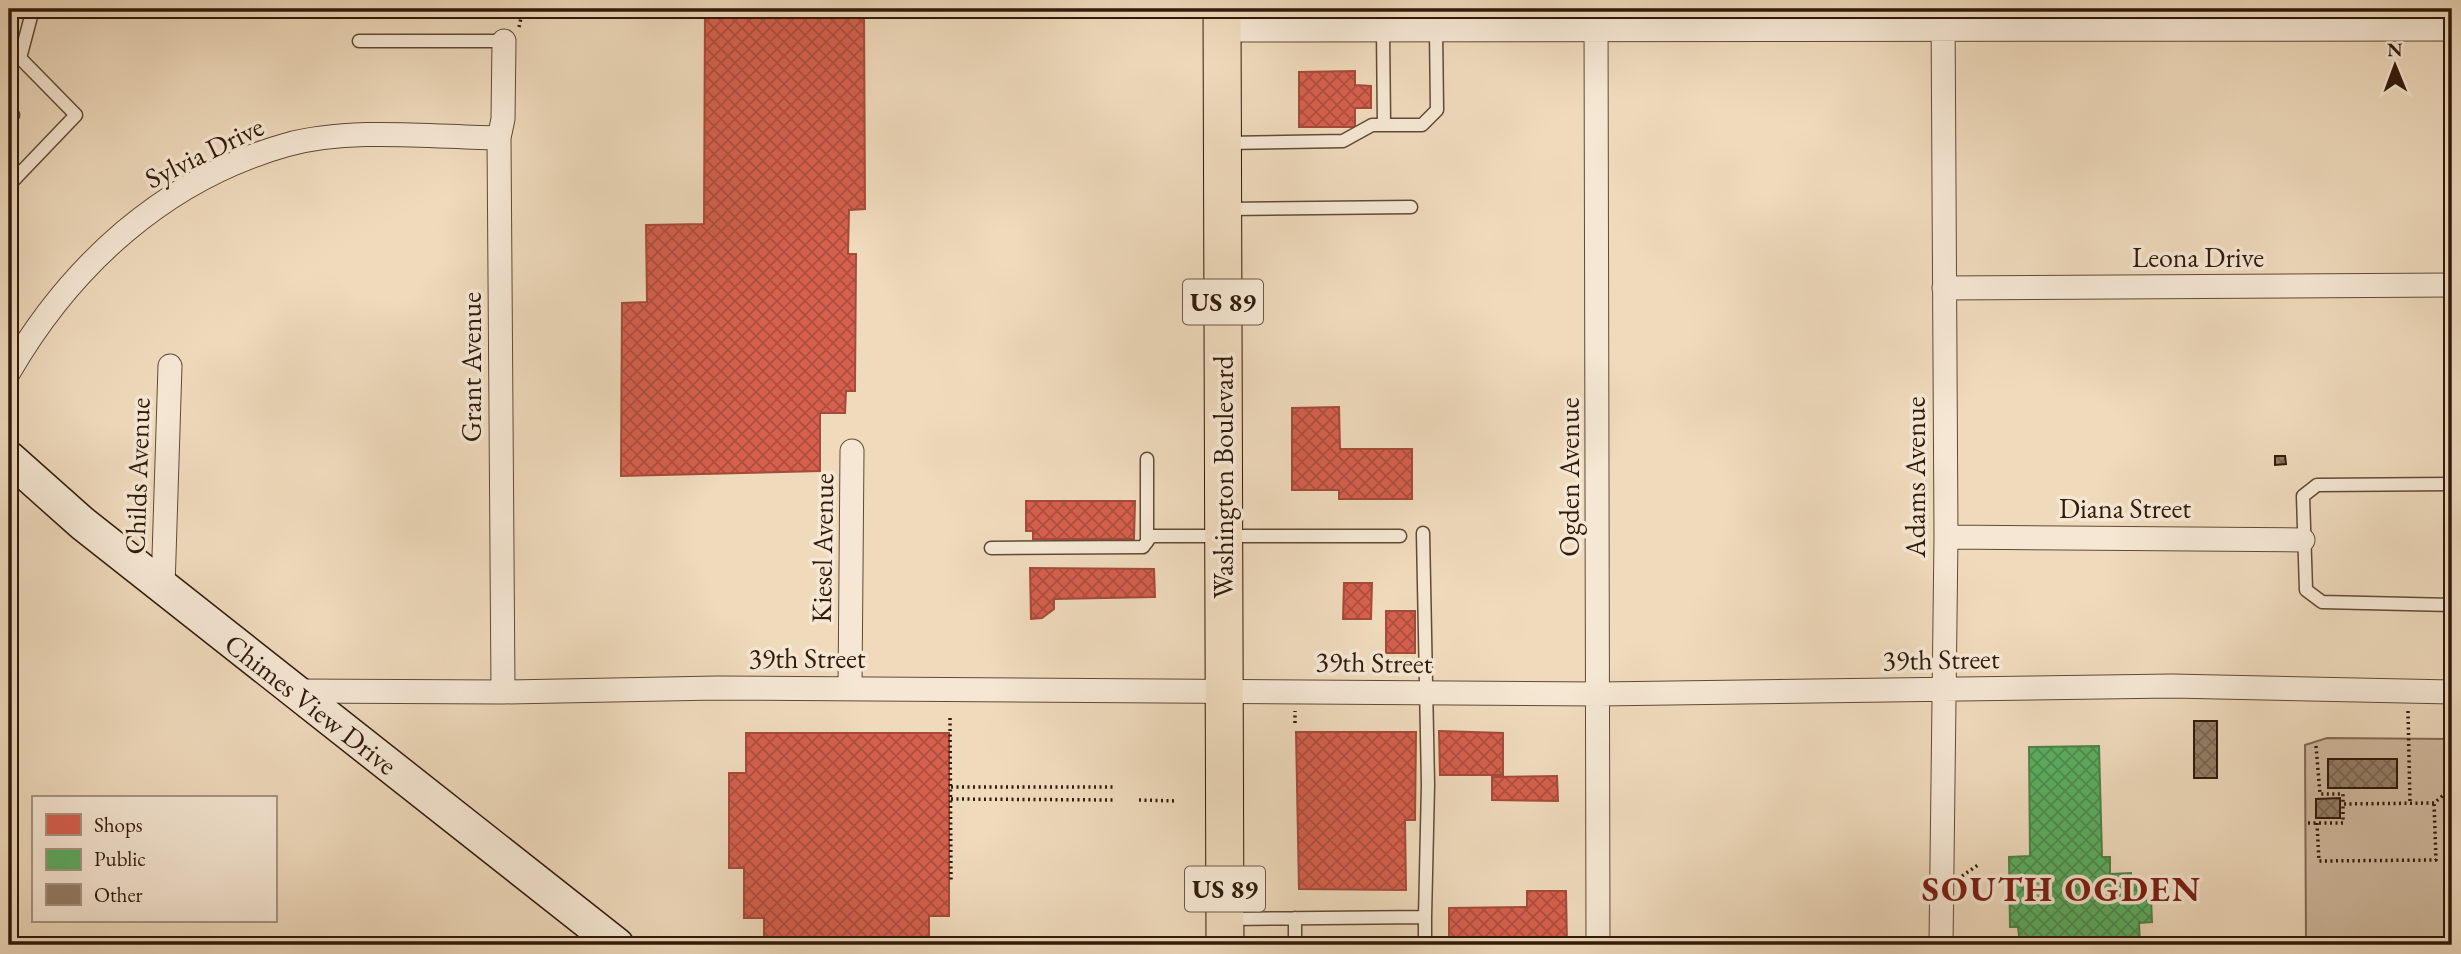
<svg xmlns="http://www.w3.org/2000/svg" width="2461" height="954" viewBox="0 0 2461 954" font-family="'EB Garamond',serif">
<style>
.green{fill:#cfb99e;stroke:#806a54;stroke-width:2}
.shops{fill:url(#shops-cross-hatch);stroke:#a44b39;stroke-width:2}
.public{fill:url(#public-cross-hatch);stroke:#4e8247;stroke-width:2}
.building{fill:url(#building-cross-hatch);stroke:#311a0a;stroke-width:2}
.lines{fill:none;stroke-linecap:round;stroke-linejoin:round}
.service-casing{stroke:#604a36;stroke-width:15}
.minor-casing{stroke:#604a36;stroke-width:25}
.secondary-casing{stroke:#311a0a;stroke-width:36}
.primary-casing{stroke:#311a0a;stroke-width:39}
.path{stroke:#311a0a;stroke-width:3.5;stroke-dasharray:2 3.5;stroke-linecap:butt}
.service{stroke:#f5e7d3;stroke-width:12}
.minor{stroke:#f5e7d3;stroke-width:23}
.secondary{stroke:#f5e7d3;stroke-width:33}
.primary{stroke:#efdabc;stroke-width:37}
.labels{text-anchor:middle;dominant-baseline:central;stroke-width:7;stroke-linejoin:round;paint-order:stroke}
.shield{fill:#f5e7d3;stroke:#6c5846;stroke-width:2}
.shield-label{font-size:26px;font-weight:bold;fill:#311a0a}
.street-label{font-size:28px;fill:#311a0a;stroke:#f5e7d3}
.district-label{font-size:35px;font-weight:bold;letter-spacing:2px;fill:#7a1f14;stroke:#f5e7d3}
</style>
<defs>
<pattern id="shops-cross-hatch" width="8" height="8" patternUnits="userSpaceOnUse" patternTransform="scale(1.75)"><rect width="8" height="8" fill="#d6604d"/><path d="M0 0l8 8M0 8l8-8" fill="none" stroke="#ae4e3e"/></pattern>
<pattern id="public-cross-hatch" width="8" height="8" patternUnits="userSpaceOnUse" patternTransform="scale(1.75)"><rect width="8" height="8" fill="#5aae61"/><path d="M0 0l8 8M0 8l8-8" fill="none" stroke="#4b8d4e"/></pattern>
<pattern id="building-cross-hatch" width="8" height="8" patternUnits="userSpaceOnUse" patternTransform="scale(1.75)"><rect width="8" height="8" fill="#947e67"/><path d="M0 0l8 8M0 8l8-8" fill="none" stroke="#796653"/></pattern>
</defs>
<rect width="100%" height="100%" fill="#efdabc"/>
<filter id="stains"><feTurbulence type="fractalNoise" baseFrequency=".00286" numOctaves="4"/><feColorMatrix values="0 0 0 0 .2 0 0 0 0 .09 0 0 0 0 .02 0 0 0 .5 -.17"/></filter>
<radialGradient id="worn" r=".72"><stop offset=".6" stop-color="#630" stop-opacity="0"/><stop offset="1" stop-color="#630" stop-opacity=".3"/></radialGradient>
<path class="green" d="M2327,738l125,1v206h-146l-1,-200z"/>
<path class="shops" d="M705,9h159l1,200 -16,1 -1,44h8l-1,137h-9l-1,22h-25v58l-199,5 1,-173 25,-1 -1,-77 58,-1z
M1355,71v14l16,1v22h-16v19h-56v-55z
M1339,407l1,42h72v50h-73v-9h-47v-82z
M1026,501h109l-1,38h-101v-8h-7z
M1030,568l124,1 1,28 -101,2v10l-12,9 -11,1z
M1344,583h28l-1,36h-28z
M1386,611h29v42h-29z
M1439,731l64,2v42h-63z
M1296,732h120l-1,88h-10l1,70 -107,-1z
M746,733h203v183h-20v29h-165v-27h-20v-50h-15v-95h17z
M1557,776l1,25 -66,-1v-23z
M1527,891h39l1,54h-131v-7h13v-30l78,-1z"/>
<path class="public" d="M2099,746l3,111h8v17l21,-1v9h9l-1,16h12l1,24 -13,1 1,22h-120l-2,-18h-8l-1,-70 21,-1 -1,-109z"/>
<path class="building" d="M2275,456h10l1,8 -11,1z
M2194,721h23v57h-23z
M2328,759h69v29h-69z
M2340,798v20h-24v-19z"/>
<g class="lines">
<defs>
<path id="service" d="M1383,30l1,95
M359,41h145
M9,111l4,4 -4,4
M1226,143l117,-2 29,-16h50l15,-15 -1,-80
M9,185l67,-70 -56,-57 13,-49
M1227,209l184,-2
M2452,484l-135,1 -14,11 3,94 16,12 130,3
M1423,533l5,252 -3,132
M1147,542v-83
M991,548l152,-1 8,-11h249
M1229,919l196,-2v28
M1295,945v-27"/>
<path id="minor" d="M1596,9l2,936
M1222,30l1230,-1
M1944,288l508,-3
M9,372c62,-107 156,-193 277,-227 65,-18 146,-8 213,-7
M1946,537l357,3
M163,588l7,-222
M850,688l2,-237
M296,691l207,1 214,-4 882,6 573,-8 280,6
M503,692l-4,-554 4,-19 1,-78
M1941,945l5,-408 -3,-528"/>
<path id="secondary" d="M9,458l73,65 535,422"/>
<path id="primary" d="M1222,9l3,936"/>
</defs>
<use href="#service" class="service-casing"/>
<use href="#minor" class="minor-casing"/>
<use href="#secondary" class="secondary-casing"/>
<use href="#primary" class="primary-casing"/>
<path class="path" d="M519,27l4,-18
M2408,711l2,92
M950,718l1,162
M1295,723v-12
M2316,746l4,48h23v10
M951,787h165
M951,799l165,1
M1139,800l38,1
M2308,823h35v-19l91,-1 18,-15
M2317,823l2,38 117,-1 -2,-57
M1962,876l16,-11"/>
<use href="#service" class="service"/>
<use href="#minor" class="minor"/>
<use href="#secondary" class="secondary"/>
<use href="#primary" class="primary"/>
</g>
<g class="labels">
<g class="shield">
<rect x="1183" y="279.5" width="80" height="45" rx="5"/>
<rect x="1185" y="866.5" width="80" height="45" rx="5"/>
</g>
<g class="shield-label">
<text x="1223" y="302">US 89</text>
<text x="1225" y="889">US 89</text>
</g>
<g class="street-label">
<text transform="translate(204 152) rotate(-26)">Sylvia Drive</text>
<text x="2198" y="257">Leona Drive</text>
<text transform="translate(471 367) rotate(-90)">Grant Avenue</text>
<text transform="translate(137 476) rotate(-88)">Childs Avenue</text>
<text transform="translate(1223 477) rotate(-90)">Washington Boulevard</text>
<text transform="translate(1569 477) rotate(-90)">Ogden Avenue</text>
<text transform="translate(1915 477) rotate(-90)">Adams Avenue</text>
<text x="2125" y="508">Diana Street</text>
<text transform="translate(822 548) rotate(-89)">Kiesel Avenue</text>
<text x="807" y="658">39th Street</text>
<text transform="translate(1941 659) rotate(-1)">39th Street</text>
<text transform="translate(1374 662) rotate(1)">39th Street</text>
<text transform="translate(311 704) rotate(38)">Chimes View Drive</text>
</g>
<g class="district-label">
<text x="2062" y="888">SOUTH OGDEN</text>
</g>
</g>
<rect width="2461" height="954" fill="none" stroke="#efdabc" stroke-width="35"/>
<rect x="10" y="10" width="2440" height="933" fill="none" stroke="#311a0a" stroke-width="3.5"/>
<rect x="18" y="18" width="2426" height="919" fill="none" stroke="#311a0a" stroke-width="2"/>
<rect x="32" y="796" width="245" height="126" fill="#f5e7d3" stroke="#a79583" stroke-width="2"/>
<rect x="46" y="814" width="35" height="21" fill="#d6604d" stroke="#a79583" stroke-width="2"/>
<text x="94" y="832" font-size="21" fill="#311a0a">Shops</text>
<rect x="46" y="849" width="35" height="21" fill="#5aae61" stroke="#a79583" stroke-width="2"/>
<text x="94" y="866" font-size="21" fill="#311a0a">Public</text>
<rect x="46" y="884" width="35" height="21" fill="#947e67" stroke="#a79583" stroke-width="2"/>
<text x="94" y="902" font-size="21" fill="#311a0a">Other</text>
<g transform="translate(2395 66) rotate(359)" stroke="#f5e7d3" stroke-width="5" paint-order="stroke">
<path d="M0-5L12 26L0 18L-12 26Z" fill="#311a0a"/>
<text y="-10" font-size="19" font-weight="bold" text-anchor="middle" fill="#311a0a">N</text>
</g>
<rect width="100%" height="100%" filter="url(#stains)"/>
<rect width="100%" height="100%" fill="url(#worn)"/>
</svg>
